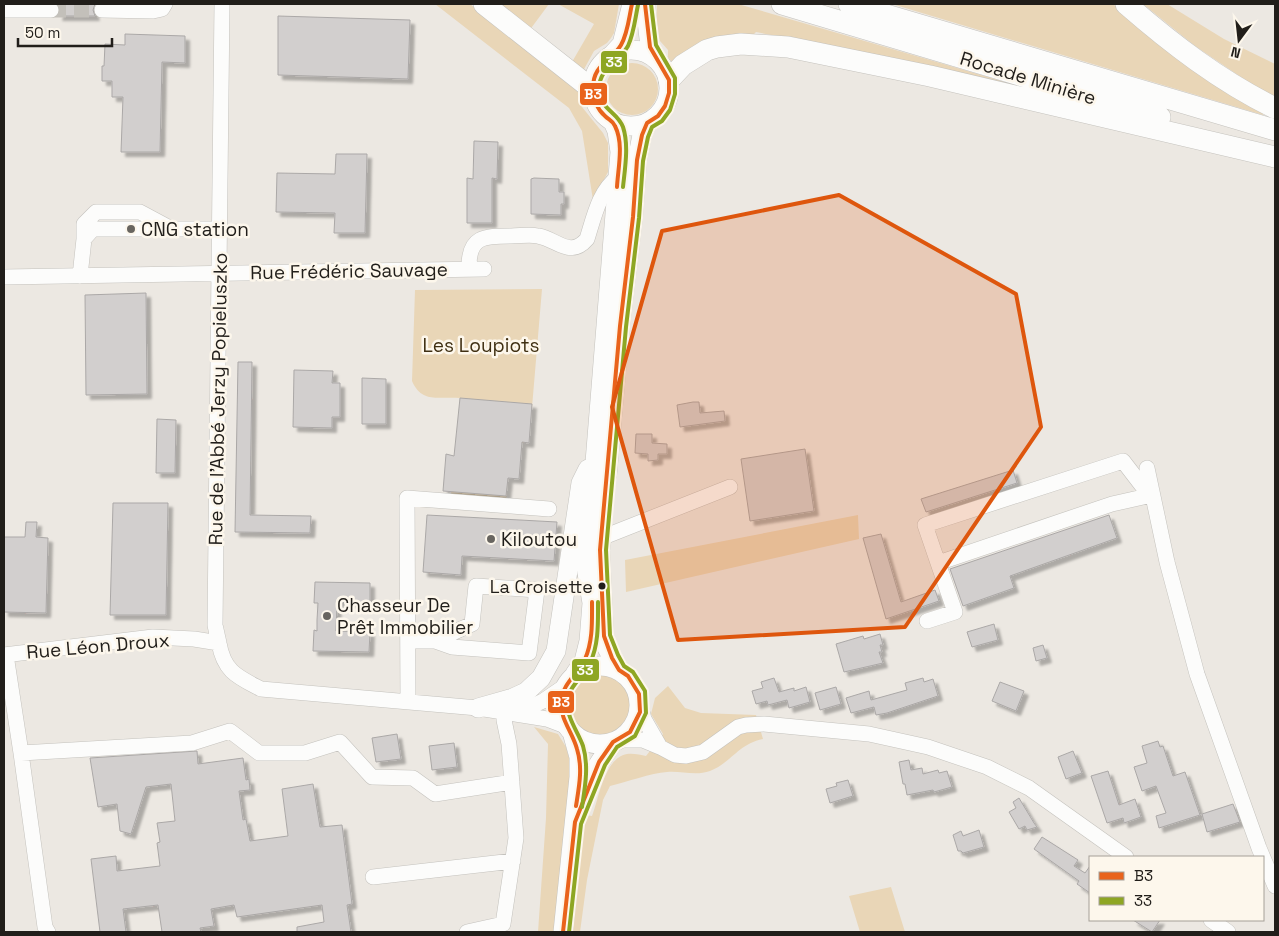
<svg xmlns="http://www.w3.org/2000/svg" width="1279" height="936" viewBox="0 0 1279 936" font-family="'Space Grotesk',sans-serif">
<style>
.green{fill:#e9d6b7}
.building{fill:#d2cfce;stroke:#aba8a7;filter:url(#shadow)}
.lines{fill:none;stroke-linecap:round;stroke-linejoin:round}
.minor-tunnel{stroke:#c3c0ba;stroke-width:15;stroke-dasharray:15 8;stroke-linecap:butt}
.minor-casing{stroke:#c4c2bd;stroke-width:16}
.major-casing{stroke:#c4c2bd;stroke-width:20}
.highway-casing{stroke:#c4c2bd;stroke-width:22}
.minor{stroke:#fcfcfb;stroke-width:15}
.major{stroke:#fcfcfb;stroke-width:19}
.highway{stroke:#fcfcfb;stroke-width:21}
.bus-1-casing{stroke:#fdf7ec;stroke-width:8}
.bus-2-casing{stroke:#fdf7ec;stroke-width:8}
.bus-1{stroke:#e9631b;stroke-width:4}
.bus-2{stroke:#8ea623;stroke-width:4}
.marked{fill:#de560d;fill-opacity:0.2;stroke:#de560d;stroke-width:4;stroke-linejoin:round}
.poi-dot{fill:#686560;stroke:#fdf7ec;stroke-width:2}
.bus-dot{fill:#211e1a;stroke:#fdf7ec;stroke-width:2}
.labels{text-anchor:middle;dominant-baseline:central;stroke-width:5;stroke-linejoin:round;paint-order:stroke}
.bus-label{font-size:18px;fill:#211e1a;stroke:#fdf7ec;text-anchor:end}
.street-label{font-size:19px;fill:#211e1a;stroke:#fdf7ec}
.poi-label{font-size:19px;fill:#211e1a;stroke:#fdf7ec;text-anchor:start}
.park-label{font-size:19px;fill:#403013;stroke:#fdf7ec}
.line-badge{stroke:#fdf7ec;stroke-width:2}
.badge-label{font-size:14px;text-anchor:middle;font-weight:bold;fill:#fff}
</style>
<defs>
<filter id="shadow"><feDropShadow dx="4.5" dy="4.5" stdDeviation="1" flood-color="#0004"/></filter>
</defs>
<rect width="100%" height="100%" fill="#ece8e2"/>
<path class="green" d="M435,4h35l108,84 1,10 3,9 21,26 5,10v29l-15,28 -11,-69 -13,-23z
M495,4h54l-20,27z
M558,4h61l-5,29 -3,5 -4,5 -13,8 -11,20 -11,-9 22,-38z
M657,4h81l284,83 -172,-37 -94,-18 -5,5 -79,25 -4,-5v-7l-8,-9 -4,-12z
M892,4h221l43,36 109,71 -2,4z
M1143,4h24l57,35 51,25v34l-12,-6 -68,-46z
M606 89a26 26 0 1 1 52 0a26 26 0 1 1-52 0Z
M542,289l-13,154h-7l-3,36 -11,-1 -2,22 -55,-5 9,-97c-21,-2 -38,6 -48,-17l3,-91z
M858,515l1,24 -233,53 -1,-32z
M567 705a33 33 0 1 1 66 0a33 33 0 1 1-66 0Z
M668,686l17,22 16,5 55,2 7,24c-25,5 -32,24 -53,32 -14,5 -28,0 -43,1 -16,1 -40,10 -57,14l-7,14 -16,80 -7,52h-42l8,-114 2,-74 -14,-17 24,7 8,13 7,25 -5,40 24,4c7,-17 12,-58 35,-62 6,-1 14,1 19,2l17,-22 -12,-20 4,-16z
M891,887l14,45h-45l-11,-36z"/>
<path class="building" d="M58,4h37l-2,6 2,6h-37l2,-6z
M278,16l132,4 -2,59 -130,-4z
M125,34l60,2v27l-23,-1 -2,90h-39l2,-55h-11v-16h-10v-15h2l1,-22 20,1z
M474,141l24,1 -1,37 -5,-1v45h-25v-45l6,1z
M336,154h31l-2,79h-31l1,-20 -59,-1 1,-39 58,1z
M534,178l25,1v13h5v12h-3v11l-30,-1v-35z
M146,293l1,101 -61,1 -1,-100z
M238,362h14l-2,153 61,1 -1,17 -75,-1z
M294,370l39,1 -1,12h8v34h-8v11l-39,-1z
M362,378l24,1v45h-24z
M460,398l72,6 -3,39 -7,-1 -3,37 -11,-1 -2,18 -63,-5 3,-37 8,2z
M693,402h6l1,11 24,-2 1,10 -45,6 -3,-22z
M157,419l19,1 -1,53h-19z
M636,434h16v9l15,1v10h-9v6l-10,1v-7l-13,-1z
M805,449l9,62 -64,10 -9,-62z
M1013,470l4,13 -91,29 -5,-13z
M113,503h55l-2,112h-56z
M427,515l130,7 -3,39 -92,-5 -1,19 -38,-3z
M1109,515l8,23 -107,38 4,12 -51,18 -13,-37z
M26,522h11l-1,15 12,1 -2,75 -42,-1v-75h21z
M881,534l20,68 34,-12 4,11 -53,18 -23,-81z
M315,582l55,1v21l-33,-2 -1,29 34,1 -1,20 -56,-1 1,-21 3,1v-11l1,-17h-4z
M994,624l4,16 -26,7 -5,-15z
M880,634l3,11h-3l2,7h-3l4,11 -39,9 -8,-28 27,-8 1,3z
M1043,645l4,13 -11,3 -3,-13z
M774,678l5,14 15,-4v3l12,-4 4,15 -21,6 -2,-8 -19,5 -1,-4 -11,3 -4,-13 11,-3 -2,-6z
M923,678l1,4 9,-3 5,17 -51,17 -11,2 -2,-8 -23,6 -5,-15 23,-7 2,9 36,-10 -2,-7z
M1000,682l24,9 -8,20 -24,-10z
M836,687l5,17 -21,6 -5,-17z
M397,734l4,25 -25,3 -4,-24z
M1158,741l2,6 3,-1 10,30 12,-4 15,43 -41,13 -3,-12 10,-3 -10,-27 -14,5 -8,-24 13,-4 -5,-17z
M454,743l3,24 -25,3 -3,-24z
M197,751l1,13 45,-6 3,22 3,-1 1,11 -11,1 4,29 3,-1 4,22 38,-5 -6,-47 31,-5 7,43 22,-2 10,79 -5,1 4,27h-54v-5l27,-5 -2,-17 -85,12 -3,-12 -23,4 3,17 -14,2 1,4h-39l-4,-27 -35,4 3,23h-26l-9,-73 25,-3 1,15 43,-5 -3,-23 3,-1 -3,-19 18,-2 -4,-37 -25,3 -15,47 -11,-3 -3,-27 -19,3 -8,-49z
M1073,751l9,22 -16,6 -8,-22z
M909,760l2,10 11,-2 1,6 15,-4 1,3 8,-2 5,16 -18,5 -1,-2 -26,5 -2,-11h-2l-4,-22z
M1108,771l11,34 16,-6 6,18 -17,6 -1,-5 -16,5 -16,-47z
M848,780l5,16 -23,7 -4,-14 11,-3 -1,-3z
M1019,798l15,25 3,4 -10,3 -2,-4 -6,3 -10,-17 7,-4 -3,-6z
M1233,804l7,18 -33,10 -5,-18z
M979,830l5,17 -21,6 -2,-2h-3l-5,-16 8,-4 2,5z
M1042,837l36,23 -4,6 11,7 5,-7v27l-13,-9 2,-3 -45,-32z
M1133,920h27l-8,12z"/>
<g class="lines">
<path class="minor-tunnel" d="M51,10h51"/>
<defs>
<path id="minor" d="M4,10h47
M102,10l51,1 9,-2 3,-5
M84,239v-15l12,-12h44l28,15
M469,269c-1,-33 15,-33 42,-33 9,0 19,-2 27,0 19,3 32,23 49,3 7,-22 12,-48 31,-62
M80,276l4,-37 9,-10h127
M4,277l480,-8
M1147,468l20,94 30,112 62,174 16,38
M601,538l129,-51
M938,563l-13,-38 198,-64 20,26 9,8
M927,621l28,-9 -17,-49 174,-59 40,-9
M408,641h27l17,6 77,6 8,-63 -61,-4 -4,38 -37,17
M219,643l-4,-18 7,-621
M4,655l149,-18 41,2 25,4c5,29 19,34 42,46l217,19 69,11 21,8
M6,655l15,98
M408,702l-1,-204 142,11
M640,704l4,15 16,28
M517,713l26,-12 22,-15
M617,740h26l17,7 15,8 11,1 17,-4 35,-25 8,-2 18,-1 105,10 59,13 59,20 42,21 97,69
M373,877l140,-16
M1211,920l17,12
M48,932l-3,-5 -24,-174 171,-10 38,-12 29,22h46l35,-11 32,35 41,1 22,16 77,-12
M467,932l36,-8 13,-86 -7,-94 -5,-24 1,-9"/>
<path id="major" d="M645,4l5,43 7,13
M593 88a38 38 0 1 1 76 0a38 38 0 1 1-76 0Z
M612,55l10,-11 10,-40
M607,475l13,-149 13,-109 4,-57 5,-25 5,-12
M601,540l-1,10 4,86 3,12 12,22
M561 705a39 39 0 1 1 78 0a39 39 0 1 1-78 0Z
M575,674l9,-13 5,-20 3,-38 -5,-30 1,-24 32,-397 -3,-21 -4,-9
M478,708l35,-10 13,-6 15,-14 15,-27 25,-168 7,-14
M583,800l13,-32 17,-26
M563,932l16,-155v-20l-7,-25"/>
<path id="highway" d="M484,4l109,86
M782,4l378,113
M849,4l426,126
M1126,4c46,40 94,77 149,104
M669,80l14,-15 24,-15 10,-3 24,-3 47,3 142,29 345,81"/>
</defs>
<use href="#minor" class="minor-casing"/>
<use href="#major" class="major-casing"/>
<use href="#highway" class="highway-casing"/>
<use href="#minor" class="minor"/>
<use href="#major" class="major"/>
<use href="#highway" class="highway"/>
<defs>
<path id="bus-1" d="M617,187c1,-19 7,-43 -2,-61 -2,-5 -6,-6 -10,-10 -8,-7 -12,-18 -12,-28 0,-24 18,-26 28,-43 7,-12 8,-28 11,-41
M576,806c3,-19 7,-38 1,-57 -4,-16 -17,-30 -16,-47 1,-18 17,-28 24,-43 8,-18 7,-38 7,-57
M563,932l12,-110 24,-60 14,-20 17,-10 10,-20 -1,-18 -11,-18 -9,-6 -7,-12 -8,-22 -4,-86 20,-224 13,-109 4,-57 5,-25 5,-12 11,-7 7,-10 4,-13v-13l-19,-33 -5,-43"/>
<path id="bus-2" d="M623,187c2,-19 6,-42 0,-60 -6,-16 -23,-17 -24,-38 0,-21 20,-27 29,-43 6,-13 7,-27 10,-41
M582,807c3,-20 7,-41 1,-61 -5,-14 -16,-28 -16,-44 1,-15 17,-26 23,-39 9,-19 8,-41 8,-61
M569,932l12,-108 24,-59 12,-18 18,-11 11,-23 -1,-22 -12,-19 -9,-6 -6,-11 -8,-20 -4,-85 20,-223 13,-109 4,-57 5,-24 4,-10 10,-6 8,-11 5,-16v-16l-19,-33 -5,-41"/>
</defs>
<use href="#bus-1" class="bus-1-casing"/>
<use href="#bus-2" class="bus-2-casing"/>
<use href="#bus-1" class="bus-1"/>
<use href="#bus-2" class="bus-2"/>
</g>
<path class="marked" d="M839,195l177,99 25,133 -136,200 -227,13 -66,-233 50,-176z"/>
<g class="poi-dot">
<circle cx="131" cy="229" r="5"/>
<circle cx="491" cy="539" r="5"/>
<circle cx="327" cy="616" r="5"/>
</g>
<circle class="bus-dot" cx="602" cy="586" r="4.5"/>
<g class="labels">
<g class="bus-label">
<text x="593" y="586">La Croisette</text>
</g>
<g class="street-label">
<text transform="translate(1028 78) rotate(17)">Rocade Minière</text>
<text transform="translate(349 271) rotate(-1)">Rue Frédéric Sauvage</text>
<text transform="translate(218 399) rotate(-89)">Rue de l'Abbé Jerzy Popieluszko</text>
<text transform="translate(98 646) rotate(-5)">Rue Léon Droux</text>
</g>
<g class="poi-label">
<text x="141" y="229">CNG station</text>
<text x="501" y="539">Kiloutou</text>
<text x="337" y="605">Chasseur De<tspan x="337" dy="22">Prêt Immobilier</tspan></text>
</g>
<g class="park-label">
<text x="481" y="345">Les Loupiots</text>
</g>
</g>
<g class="line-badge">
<rect x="600" y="50" width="28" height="24" rx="5" fill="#8ea623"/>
<rect x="579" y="82" width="29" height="24" rx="5" fill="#e9631b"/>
<rect x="571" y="658" width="29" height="24" rx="5" fill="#8ea623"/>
<rect x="547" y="690" width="28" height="24" rx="5" fill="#e9631b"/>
</g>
<g class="badge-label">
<text x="614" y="67">33</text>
<text x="593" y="99">B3</text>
<text x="585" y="675">33</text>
<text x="561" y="707">B3</text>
</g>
<rect width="1279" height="936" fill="none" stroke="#211e1a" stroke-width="10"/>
<rect x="1089" y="856" width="175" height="65" fill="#fdf7ec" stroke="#a5a098"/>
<rect x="1099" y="872" width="25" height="8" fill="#e9631b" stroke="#a5a098"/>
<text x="1134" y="881" font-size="15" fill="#211e1a">B3</text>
<rect x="1099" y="897" width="25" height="8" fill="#8ea623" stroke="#a5a098"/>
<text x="1134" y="906" font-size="15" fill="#211e1a">33</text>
<g transform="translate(1239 40) rotate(195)" stroke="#fdf7ec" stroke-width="4" paint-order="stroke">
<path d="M0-4L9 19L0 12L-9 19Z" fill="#211e1a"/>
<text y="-8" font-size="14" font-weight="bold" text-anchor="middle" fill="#211e1a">N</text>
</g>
<path d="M18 38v8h94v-8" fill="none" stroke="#211e1a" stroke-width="2.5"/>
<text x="25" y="38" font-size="15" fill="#211e1a" stroke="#fdf7ec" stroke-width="4" paint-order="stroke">50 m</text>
</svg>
